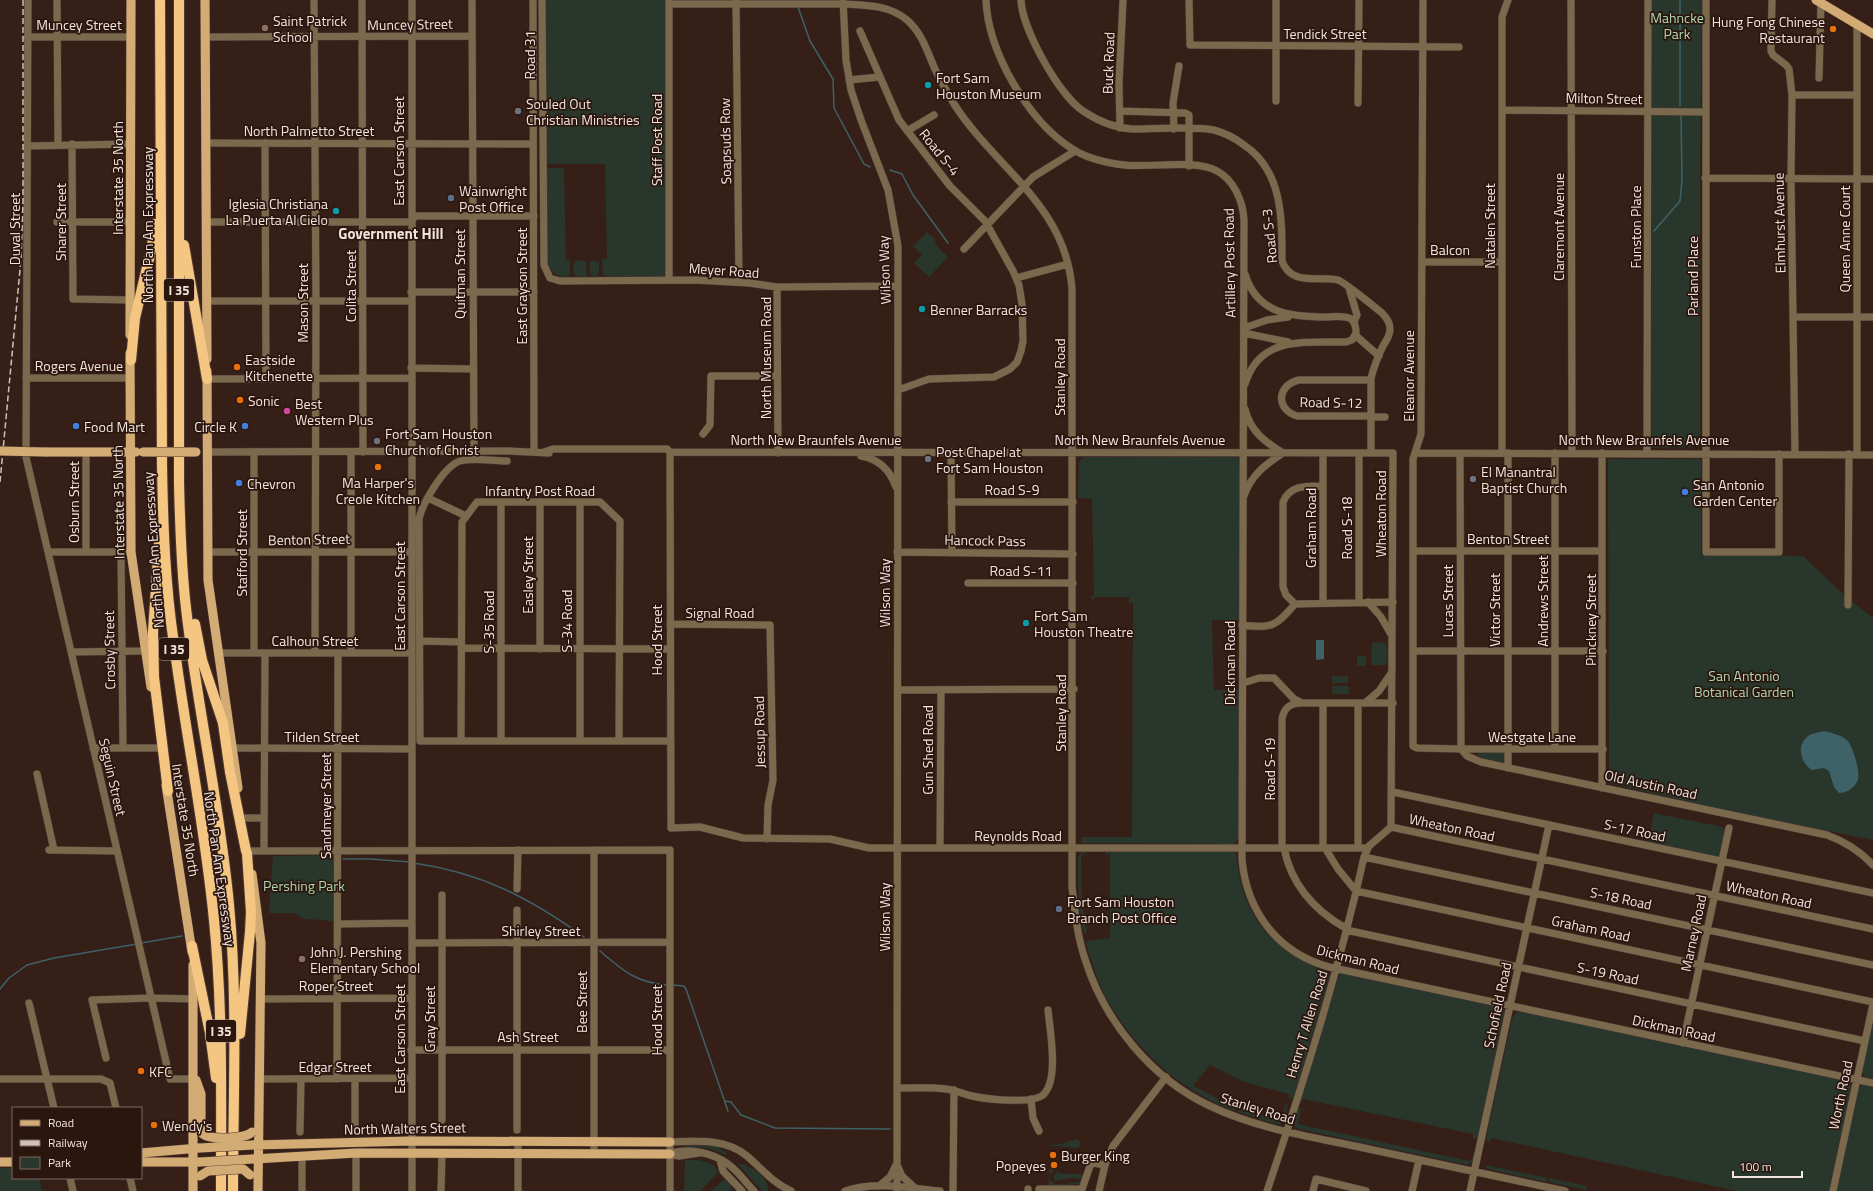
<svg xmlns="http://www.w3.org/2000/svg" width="1873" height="1191" viewBox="0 0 1873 1191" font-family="'Titillium Web',sans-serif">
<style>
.green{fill:#29362b}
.water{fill:#3f6269}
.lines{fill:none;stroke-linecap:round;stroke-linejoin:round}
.stream{stroke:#3f6269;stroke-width:1.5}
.minor-casing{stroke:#503a33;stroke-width:8}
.major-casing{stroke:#503a33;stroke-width:10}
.highway-casing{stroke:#503a33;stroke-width:12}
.minor{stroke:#7b694e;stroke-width:7}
.major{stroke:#d2ac74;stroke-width:9}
.highway{stroke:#f5c682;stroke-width:10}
.rail{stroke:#d0bfba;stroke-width:1.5;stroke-dasharray:6 3;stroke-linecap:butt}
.major-bridge-casing{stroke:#503a33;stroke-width:10;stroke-linecap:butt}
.major-bridge{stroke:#d2ac74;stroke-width:9}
.education-dot{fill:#8d6e63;stroke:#2b160e;stroke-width:1.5}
.food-dot{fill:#e8710a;stroke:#2b160e;stroke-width:1.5}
.culture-dot{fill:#0f9aa8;stroke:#2b160e;stroke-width:1.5}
.worship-dot{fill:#6b7280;stroke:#2b160e;stroke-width:1.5}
.service-dot{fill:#5c6f8a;stroke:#2b160e;stroke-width:1.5}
.hotel-dot{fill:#d1479c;stroke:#2b160e;stroke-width:1.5}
.shop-dot{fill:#3f7fe0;stroke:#2b160e;stroke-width:1.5}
.labels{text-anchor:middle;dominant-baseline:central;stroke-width:3.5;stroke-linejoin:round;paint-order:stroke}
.shield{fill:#2b160e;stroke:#b7a6a0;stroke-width:1}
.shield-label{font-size:13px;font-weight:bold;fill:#f3e3de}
.park-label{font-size:14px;fill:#acd7b0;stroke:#2b160e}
.poi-label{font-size:14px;fill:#f3e3de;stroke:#2b160e;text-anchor:start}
.street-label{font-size:14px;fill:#f3e3de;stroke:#2b160e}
.neighbourhood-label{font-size:15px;font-weight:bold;fill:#f3e3de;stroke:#2b160e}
</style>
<rect width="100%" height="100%" fill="#351f17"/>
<path class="green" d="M545,0h121v275l-2,1 -54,1 -7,-2 -1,-16h5l-2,-95h-56l-3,-2z
M1652,0h50l-2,178v269l-49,1z
M549,168h15l2,92h4v14l-3,3c-10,0 -15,-4 -20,-13l-1,-93z
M927,232l9,8 -2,3 14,14 -19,20 -15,-14 8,-8 -9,-9z
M576,260l10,1 1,15 -6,1 -7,-2 -1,-11z
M593,260l6,2v12l-5,3 -4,-3v-12z
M1084,457h154l2,4v159h-28l2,70 26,-1 -1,150 -5,5 -153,-1v-6h51l1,-234h-4v-6h-34l-1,3 -1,1 -3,-5 4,-1 -2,-96 -14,-1 1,-34 1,-4z
M1608,459h93v95l102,2 38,36 32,26v222l-137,-27 -127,-30z
M1372,642l14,1 2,11 -2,11h-15z
M1357,656h9v10h-9z
M1332,676h16v7h-16z
M1332,686h17v8h-17z
M1478,751h26v12l-18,-3 -8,-4z
M1654,813l69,14 3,6 -5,25 -73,-15z
M1082,851l4,1 -5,4 1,46 5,30 -2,2c-7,-8 -7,-64 -7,-77z
M1111,851l125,1c6,63 33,98 91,119l3,4 -36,123 -6,1 1,-5 -45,-12 -34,-17 -17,21 42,21v3h-3c-52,-20 -95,-59 -123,-107 -11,-19 -17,-41 -24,-62l25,-3v-85l-3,2 -2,-2z
M334,855v67l-11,-2 -19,-1 -10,-6h-25l4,-57z
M1341,973l162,35 2,4 -27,127 -5,-1v-4l-170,-35 -1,3 -2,-1 37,-120z
M1519,1011l329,69 4,6 -23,105h-92l-246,-53 -1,5 -2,-1 -2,-4 24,-110 3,-12z
M1873,1020v59l-8,-2 -3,-6z
M1863,1084l10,2v105h-36l21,-102z
M1286,1104l2,1 -7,20 -13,-3 -30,-10 2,-3 40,11z
M1298,1108h3l-3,16 171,37 3,-3 4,-13 -3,17 -6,3 -168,-36 -5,-3z
M1076,1139l5,3 -1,3 -3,3 -34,-3 18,-1z
M686,1145l30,1 12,8 -2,1 -18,-7 -22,-1z
M685,1160c9,-1 34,1 32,14l-17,17h-16z
M737,1163c14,3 31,12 31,28h-6z
M1486,1165l61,13v4l-55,-12 -7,-3z
M0,1168h13v10h26l3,13h-42z
M1049,1169h6l-6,6c2,16 20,6 31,7v2l-31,2z
M1057,1172l7,2h17l2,3 -2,2 -9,-1 -17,3 -2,-5z
M1550,1178l37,8 -1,4 -37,-8z
M723,1180h3l5,6v5h-20z"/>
<path class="water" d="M1316,640h8v19l-8,1z
M1824,731c8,2 17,4 23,9 6,6 13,31 11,39 -2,8 -11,14 -19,14l-5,-6 -5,-16 -5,-3 -12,2c-10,-6 -16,-22 -6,-32 4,-5 12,-5 18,-7z"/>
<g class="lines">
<path class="stream" d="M1680,0v106
M798,7l12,34 23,38 1,29 30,56 6,3
M890,170l12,4 11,21 35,48
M1654,231l26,-30 2,-21 -1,-65
M343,859h27l40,3
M413,863c67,9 117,35 171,74
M141,943l41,-7
M600,951c23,20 37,32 68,34
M672,985l12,1 2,3 42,122
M0,989l9,-11 18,-13 27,-7 83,-14
M725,1101l6,1 10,13 34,13 115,1"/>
<defs>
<path id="minor" d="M28,0l-2,457 144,622h23
M57,0l1,145
M314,0l2,300 -1,353
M362,0l1,452
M412,0v1191
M472,0l2,451
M533,0l1,452
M542,0l2,265 6,13 10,3 135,-1 54,3 28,4 121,-1
M669,0v280
M736,0l3,282
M843,0l3,60 5,30 10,30 27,70 10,56 -1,945
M986,0c2,52 43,123 88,150 15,9 33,13 50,15 25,3 72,-6 93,6 17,9 26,30 27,49l-2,640c5,52 36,93 87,107l544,116
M1021,0c1,29 38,95 62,111 15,10 32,17 49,18 24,0 60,-3 82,1 11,3 21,8 30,15 39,26 38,74 38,116 9,25 35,15 56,19 6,2 38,28 44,33 4,4 8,10 8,16 0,7 -4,12 -7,17 -5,10 -9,21 -12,32v75
M1189,0l1,45 269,2
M1423,0l-2,434 -8,25v287l4,2 44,1 6,7 14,6 346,73c19,7 33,16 46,30
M1571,0l1,453
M1706,0v552h73v-98
M1772,0l-1,51 2,4 13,10 3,4 3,26 -1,84 4,275
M669,4h175c22,1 45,1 63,16 14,12 20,30 27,47 6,13 13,25 20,37 41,64 112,101 118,185v598c3,24 5,49 13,72 19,62 67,120 125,147 48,23 103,31 154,42 67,14 134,29 201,43
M860,31l39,89 51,66 35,35 28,50 6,14 3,19 1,37 -2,10 -4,11 -7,7 -16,8 -65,2 -31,11
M27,37h104
M205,37l267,-1
M1819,78l2,-76
M849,80l30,-3
M1792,95h65
M1276,101v-101
M1358,103l1,-103
M1502,110l203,2
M1120,111l65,2 4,2v51
M1120,128l-1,-44 4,-84
M1174,129l-1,-26 6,-37
M907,131l27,-16
M206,143l327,1
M265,143l1,235
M72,144l1,155 57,1
M27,146l104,-2
M1705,178l168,1
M57,222h74
M206,222h205l4,-6h119
M964,249l69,-72 42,-26
M1422,262h80
M1016,278l52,-14
M777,287l1,166
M1349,288l8,27 -3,7
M411,292h123
M206,301h205
M1793,317h80
M1244,328l23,-8 21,-3
M1244,333l44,9
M1355,335l24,21
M411,368l62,1
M26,378h105
M207,379l204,-1
M1371,380h-72c-22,5 -24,29 -2,36h74
M1245,384c15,-49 60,-41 101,-42l6,-2 4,-7c0,-5 -1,-11 -5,-14 -7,-4 -17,-2 -25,-2 -35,0 -69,-3 -81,-43
M1371,417h14
M703,434l7,-9 1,-49h66
M86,452v100
M208,452l300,-1 41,2
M254,452v201
M351,452v200
M544,452l9,-3h114l3,3 723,1 -2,374
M670,452l1,376 29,-1 43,11 87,1 39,9h498
M951,453l1,100
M1415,453l458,2
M1460,453l1,296h142
M1502,453v-436l6,-17
M1602,453v335
M1647,453l1,-453
M1857,455v-431
M861,456c18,3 29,14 35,31
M507,461c-14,0 -33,-4 -47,0 -16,5 -38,43 -41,58l1,222h250
M1244,496c7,-21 22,-32 39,-43 -18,-11 -33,-22 -38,-44
M428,498l38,18
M580,502v239
M951,502h122
M1413,551h189
M48,552h77
M121,552l2,196
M207,552h204
M897,552l176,2
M968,583h105
M1323,602v-149
M1359,602v-149
M1368,602l13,15 11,19
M1295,604l-9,-9 -3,-8v-85c7,-17 23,-16 40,-16
M1848,605l1,-151
M670,624l100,1 3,155 -5,25 -1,34
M1242,625c30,4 34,1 53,-21l98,-2
M420,641l41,1
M461,648l209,1
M540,649v-147
M1413,651h190
M71,652l74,-1
M218,653h194
M1243,683l16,-5h15l20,21 8,4h91
M898,690l176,-1
M1323,703v145
M1365,703l14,-12 13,-19
M461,741l1,-219 15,-20h123l20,19 -1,220
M501,741v-239
M93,748h66
M232,748l180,1
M1555,749v-296
M1508,768v-315
M37,774l17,76
M1393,792l480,101
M242,818h22
M1391,827l482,102
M940,848l1,-158
M1282,848v-129c2,-11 8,-16 19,-16
M1284,848c7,36 31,63 63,81
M1325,848l13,21 18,22 517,111
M1358,848v-145
M49,850l68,1
M594,850v303
M246,851l424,-1v341
M264,851l1,-198
M1364,857l509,108
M517,889l1,-39
M338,924l74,-1
M1346,930l519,111
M412,943l258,-1
M261,999l151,-1
M29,1003l25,105
M1683,1043l46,-215
M411,1050h258
M106,1058l-14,-58 59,-2 43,1
M0,1079h101l9,4 6,25
M259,1079l153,-1
M337,1079l1,-426
M897,1088c16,0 33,-1 49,1 9,1 17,5 26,7 14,3 62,9 72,-2 15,-16 6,-63 4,-84
M1031,1099l2,19 6,13
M442,1120v-225
M355,1127v-48
M517,1130v-220
M300,1132l1,-53
M670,1142c25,-1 56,-4 77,14 15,13 26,27 44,35
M670,1154c17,-7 43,-1 58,10 10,7 18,19 26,27
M670,1154l9,2 20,-3
M302,1157v34
M720,1160l3,11 19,20
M898,1167l4,9 13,12
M70,1178l3,13
M130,1178l3,13
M879,1186l11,-9 6,-12
M1039,1189h43l8,-23 3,-3 12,2
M356,1191v-38
M441,1191l1,-38
M518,1191v-50
M845,1191c30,-10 64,-3 95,0
M953,1191l1,-101
M1028,1191v-2
M1099,1191l6,-26 8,-19 53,-69
M1267,1191c37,-110 72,-221 97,-334l5,-11 22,-19
M1313,1191l3,-12 50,12
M1412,1191l7,-31
M1470,1191l79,-366
M1833,1191l40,-187"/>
<path id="major" d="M205,0l2,359
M1816,0l57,34
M130,335l1,-335
M130,353l1,199 20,135
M207,371l1,209 30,208
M45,452h91
M166,785l26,167
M252,874l9,69 -3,248
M193,965v226
M196,1080l5,14v34l2,6
M253,1145l158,-4 259,1
M141,1153l58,-5
M253,1159l103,-6 314,1
M0,1162h13
M141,1162h58"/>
<path id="highway" d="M160,0l2,465c1,60 3,119 12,179 12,92 31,183 40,276 9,90 7,180 7,271
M179,0v483c1,42 2,83 7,125 11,99 34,197 43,297 9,95 4,191 4,286
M184,245l23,134
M131,360l4,-42 17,-72 3,-22
M159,543l-6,89 1,45 14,114
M195,624l7,36 21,63 7,49 16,79
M192,946l18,87 6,45
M240,1034l10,-102 1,-20 -4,-59"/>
</defs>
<use href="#minor" class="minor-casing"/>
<use href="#major" class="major-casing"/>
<use href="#highway" class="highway-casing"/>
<use href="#minor" class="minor"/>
<use href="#major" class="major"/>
<use href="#highway" class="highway"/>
<path class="rail" d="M0,482l21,-223 2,-56v-203"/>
<defs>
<path id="major-bridge" d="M0,451l45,1
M143,452h53
M203,1134c7,6 43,5 49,-2
M200,1148l53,-3
M200,1162l53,-3
M200,1176l8,-5 35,-2 7,6"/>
</defs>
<use href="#major-bridge" class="major-bridge-casing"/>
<use href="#major-bridge" class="major-bridge"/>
</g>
<g class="education-dot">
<circle cx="265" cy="28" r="4"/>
<circle cx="302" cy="959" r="4"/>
</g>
<g class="food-dot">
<circle cx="1833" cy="29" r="4"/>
<circle cx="237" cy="367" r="4"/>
<circle cx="240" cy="400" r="4"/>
<circle cx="378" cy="467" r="4"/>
<circle cx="141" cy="1071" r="4"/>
<circle cx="154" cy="1125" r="4"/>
<circle cx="1053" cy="1155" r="4"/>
<circle cx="1054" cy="1165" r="4"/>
</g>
<g class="culture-dot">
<circle cx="928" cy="85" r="4"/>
<circle cx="336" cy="211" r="4"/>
<circle cx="922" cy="309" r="4"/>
<circle cx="1026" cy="623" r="4"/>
</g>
<g class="worship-dot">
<circle cx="518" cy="111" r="4"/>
<circle cx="377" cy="441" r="4"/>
<circle cx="928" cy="459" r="4"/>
<circle cx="1473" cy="479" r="4"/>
</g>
<g class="service-dot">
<circle cx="451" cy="198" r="4"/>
<circle cx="1059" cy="909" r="4"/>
</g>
<circle class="hotel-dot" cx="287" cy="411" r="4"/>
<g class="shop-dot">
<circle cx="76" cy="426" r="4"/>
<circle cx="245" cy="426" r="4"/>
<circle cx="239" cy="483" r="4"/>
<circle cx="1685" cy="492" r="4"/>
</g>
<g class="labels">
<g class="shield">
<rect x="164" y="279" width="30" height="22" rx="3"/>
<rect x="159" y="638" width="30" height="22" rx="3"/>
<rect x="206" y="1020" width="30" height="22" rx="3"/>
</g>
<g class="shield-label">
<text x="179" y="290">I 35</text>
<text x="174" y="649">I 35</text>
<text x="221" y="1031">I 35</text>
</g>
<g class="park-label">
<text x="1677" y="17">Mahncke<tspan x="1677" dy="16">Park</tspan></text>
<text x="1744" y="675">San Antonio<tspan x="1744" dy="16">Botanical Garden</tspan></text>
<text x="304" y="885">Pershing Park</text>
</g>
<g class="poi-label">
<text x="273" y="20">Saint Patrick<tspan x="273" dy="16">School</tspan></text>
<text x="1825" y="21" text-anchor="end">Hung Fong Chinese<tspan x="1825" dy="16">Restaurant</tspan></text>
<text x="936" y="77">Fort Sam<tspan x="936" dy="16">Houston Museum</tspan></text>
<text x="526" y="103">Souled Out<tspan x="526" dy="16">Christian Ministries</tspan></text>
<text x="459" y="190">Wainwright<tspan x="459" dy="16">Post Office</tspan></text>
<text x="328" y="203" text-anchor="end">Iglesia Christiana<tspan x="328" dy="16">La Puerta Al Cielo</tspan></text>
<text x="930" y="309">Benner Barracks</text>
<text x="245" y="359">Eastside<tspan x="245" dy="16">Kitchenette</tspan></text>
<text x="248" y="400">Sonic</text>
<text x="295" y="403">Best<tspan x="295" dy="16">Western Plus</tspan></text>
<text x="84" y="426">Food Mart</text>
<text x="237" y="426" text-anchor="end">Circle K</text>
<text x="385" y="433">Fort Sam Houston<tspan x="385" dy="16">Church of Christ</tspan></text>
<text x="936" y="451">Post Chapel at<tspan x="936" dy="16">Fort Sam Houston</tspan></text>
<text x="1481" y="471">El Manantral<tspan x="1481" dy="16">Baptist Church</tspan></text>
<text x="378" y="482" text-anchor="middle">Ma Harper's<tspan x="378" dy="16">Creole Kitchen</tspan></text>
<text x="247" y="483">Chevron</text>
<text x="1693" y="484">San Antonio<tspan x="1693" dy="16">Garden Center</tspan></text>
<text x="1034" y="615">Fort Sam<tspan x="1034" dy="16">Houston Theatre</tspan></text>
<text x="1067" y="901">Fort Sam Houston<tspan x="1067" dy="16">Branch Post Office</tspan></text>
<text x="310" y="951">John J. Pershing<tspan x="310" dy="16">Elementary School</tspan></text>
<text x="149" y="1071">KFC</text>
<text x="162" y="1125">Wendy's</text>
<text x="1061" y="1155">Burger King</text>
<text x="1046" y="1165" text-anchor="end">Popeyes</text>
</g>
<g class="street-label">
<text x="79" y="24">Muncey Street</text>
<text transform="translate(410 24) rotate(-1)">Muncey Street</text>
<text x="1325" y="33">Tendick Street</text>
<text transform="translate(529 55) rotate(-90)">Road 31</text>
<text transform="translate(1108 63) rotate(-88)">Buck Road</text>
<text transform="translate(1604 98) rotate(1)">Milton Street</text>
<text x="309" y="130">North Palmetto Street</text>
<text transform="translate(656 140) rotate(-90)">Staff Post Road</text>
<text transform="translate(725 141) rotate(-91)">Soapsuds Row</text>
<text transform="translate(398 151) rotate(-90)">East Carson Street</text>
<text transform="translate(940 152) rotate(51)">Road S-4</text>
<text transform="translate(117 178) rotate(-90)">Interstate 35 North</text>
<text transform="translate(60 222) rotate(-90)">Sharer Street</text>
<text transform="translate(1779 223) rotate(-91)">Elmhurst Avenue</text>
<text transform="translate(147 225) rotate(-90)">North Pan Am Expressway</text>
<text transform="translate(1489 226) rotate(-90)">Natalen Street</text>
<text transform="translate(1558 227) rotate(-90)">Claremont Avenue</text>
<text transform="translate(1635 227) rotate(-90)">Funston Place</text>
<text transform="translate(14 229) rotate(-90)">Duval Street</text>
<text transform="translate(1269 236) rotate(-96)">Road S-3</text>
<text transform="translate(1844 239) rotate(-90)">Queen Anne Court</text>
<text x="1450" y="249">Balcon</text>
<text transform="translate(1229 263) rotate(-91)">Artillery Post Road</text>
<text transform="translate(724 270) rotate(4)">Meyer Road</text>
<text transform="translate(884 270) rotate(-92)">Wilson Way</text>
<text transform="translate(459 274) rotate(-90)">Quitman Street</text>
<text transform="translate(1692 276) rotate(-90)">Parland Place</text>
<text transform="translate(350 286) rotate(-90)">Colita Street</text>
<text transform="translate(521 286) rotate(-90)">East Grayson Street</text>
<text transform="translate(302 303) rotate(-90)">Mason Street</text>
<text transform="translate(765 358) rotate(-90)">North Museum Road</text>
<text x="79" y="365">Rogers Avenue</text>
<text transform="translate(1408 376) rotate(-90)">Eleanor Avenue</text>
<text transform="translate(1059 377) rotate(-90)">Stanley Road</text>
<text transform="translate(1331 402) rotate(1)">Road S-12</text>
<text x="816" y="439">North New Braunfels Avenue</text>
<text x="1140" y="439">North New Braunfels Avenue</text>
<text x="1644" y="439">North New Braunfels Avenue</text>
<text x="1012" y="489">Road S-9</text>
<text x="540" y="490">Infantry Post Road</text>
<text transform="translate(73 502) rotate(-90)">Osburn Street</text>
<text transform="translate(118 502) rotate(-91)">Interstate 35 North</text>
<text transform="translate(1380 514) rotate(-90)">Wheaton Road</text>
<text transform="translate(1310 528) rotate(-90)">Graham Road</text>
<text transform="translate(1346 528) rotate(-90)">Road S-18</text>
<text x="1508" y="538">Benton Street</text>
<text transform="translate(309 539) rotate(-1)">Benton Street</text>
<text transform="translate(985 540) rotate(1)">Hancock Pass</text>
<text transform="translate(153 550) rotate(-94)">North Pan Am Expressway</text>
<text transform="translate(241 553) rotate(-90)">Stafford Street</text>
<text x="1021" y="570">Road S-11</text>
<text transform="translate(527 575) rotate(-90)">Easley Street</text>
<text transform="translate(884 593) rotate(-90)">Wilson Way</text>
<text transform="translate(399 596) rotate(-90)">East Carson Street</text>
<text transform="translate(1447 601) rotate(-90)">Lucas Street</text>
<text transform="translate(1542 601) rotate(-90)">Andrews Street</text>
<text transform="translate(1494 610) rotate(-90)">Victor Street</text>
<text x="720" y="612">Signal Road</text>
<text transform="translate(1590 620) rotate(-90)">Pinckney Street</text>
<text transform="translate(566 621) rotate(-90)">S-34 Road</text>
<text transform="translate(488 622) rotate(-90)">S-35 Road</text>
<text x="315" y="640">Calhoun Street</text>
<text transform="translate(656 640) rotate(-90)">Hood Street</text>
<text transform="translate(109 650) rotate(-91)">Crosby Street</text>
<text transform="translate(1229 663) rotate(-90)">Dickman Road</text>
<text transform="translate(1060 713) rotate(-90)">Stanley Road</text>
<text transform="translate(759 732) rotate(-91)">Jessup Road</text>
<text x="322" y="736">Tilden Street</text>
<text x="1532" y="736">Westgate Lane</text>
<text transform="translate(927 750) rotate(-90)">Gun Shed Road</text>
<text transform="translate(1269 769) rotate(-90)">Road S-19</text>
<text transform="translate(113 777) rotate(77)">Seguin Street</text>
<text transform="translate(1651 784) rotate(12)">Old Austin Road</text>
<text transform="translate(325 806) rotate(-90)">Sandmeyer Street</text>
<text transform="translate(186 820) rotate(81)">Interstate 35 North</text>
<text transform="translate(1452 827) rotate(12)">Wheaton Road</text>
<text transform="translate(1635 830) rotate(12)">S-17 Road</text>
<text x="1018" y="835">Reynolds Road</text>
<text transform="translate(220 869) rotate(82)">North Pan Am Expressway</text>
<text transform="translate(1769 894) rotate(12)">Wheaton Road</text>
<text transform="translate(1621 898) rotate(12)">S-18 Road</text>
<text transform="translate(884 917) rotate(-90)">Wilson Way</text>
<text transform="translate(1591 928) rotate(12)">Graham Road</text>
<text x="541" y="930">Shirley Street</text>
<text transform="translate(1693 933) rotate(-78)">Marney Road</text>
<text transform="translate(1358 959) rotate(14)">Dickman Road</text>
<text transform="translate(1608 973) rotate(12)">S-19 Road</text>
<text x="336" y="985">Roper Street</text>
<text transform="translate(581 1002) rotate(-90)">Bee Street</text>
<text transform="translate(1497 1005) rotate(-78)">Schofield Road</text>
<text transform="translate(429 1019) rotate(-90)">Gray Street</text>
<text transform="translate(656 1020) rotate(-90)">Hood Street</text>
<text transform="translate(1306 1024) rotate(-73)">Henry T Allen Road</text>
<text transform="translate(1674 1028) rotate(12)">Dickman Road</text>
<text x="528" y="1036">Ash Street</text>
<text transform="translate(399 1039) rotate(-90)">East Carson Street</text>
<text x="335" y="1066">Edgar Street</text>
<text transform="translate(1840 1095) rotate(-78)">Worth Road</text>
<text transform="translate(1258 1108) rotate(17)">Stanley Road</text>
<text transform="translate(405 1128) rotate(-1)">North Walters Street</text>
</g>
<g class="neighbourhood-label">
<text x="391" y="233">Government Hill</text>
</g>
</g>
<rect x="12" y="1107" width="130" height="72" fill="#2b160e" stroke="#7b6861"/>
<rect x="20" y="1120" width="20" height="6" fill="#d2ac74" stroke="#7b6861"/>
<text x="48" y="1127" font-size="12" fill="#f3e3de">Road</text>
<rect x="20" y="1140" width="20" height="6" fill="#d0bfba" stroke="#7b6861"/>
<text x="48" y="1147" font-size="12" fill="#f3e3de">Railway</text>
<rect x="20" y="1157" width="20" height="12" fill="#29362b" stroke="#7b6861"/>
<text x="48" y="1167" font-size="12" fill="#f3e3de">Park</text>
<path d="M1733 1171v6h69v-6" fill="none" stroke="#f3e3de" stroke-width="2"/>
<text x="1739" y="1171" font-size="12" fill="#f3e3de" stroke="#2b160e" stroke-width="3" paint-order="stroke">100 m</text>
</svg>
